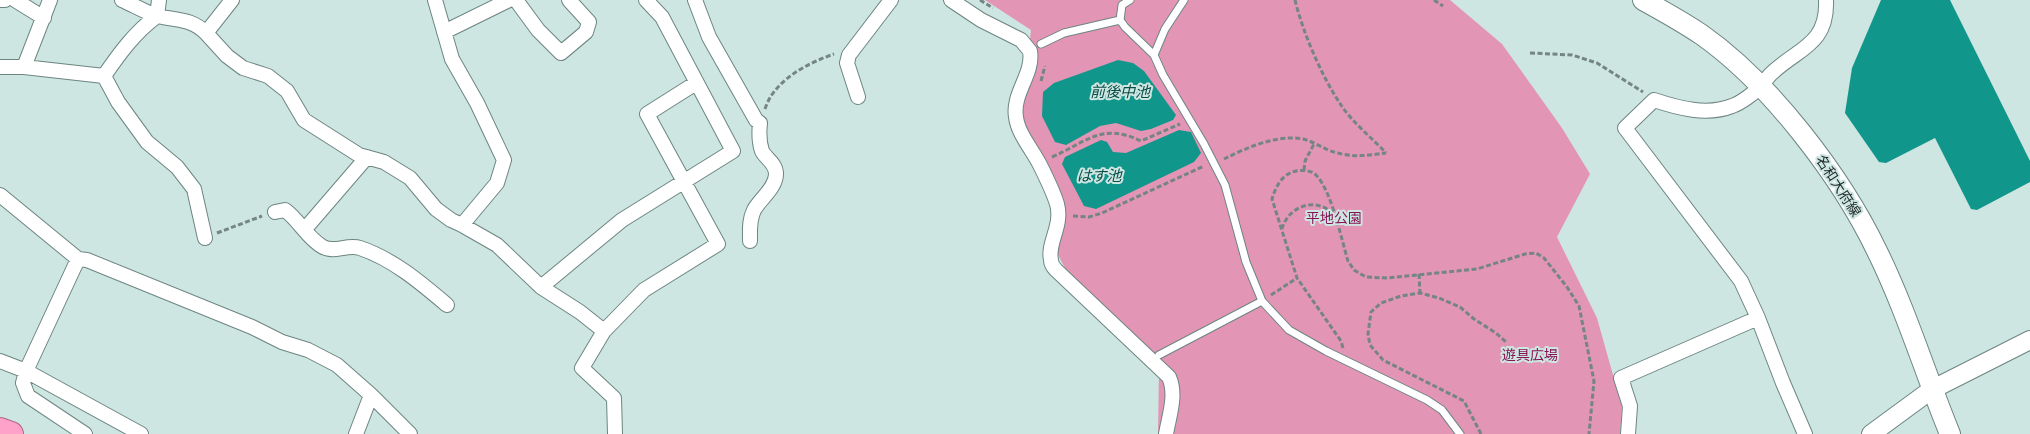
<svg xmlns="http://www.w3.org/2000/svg" width="2030" height="434" viewBox="0 0 2030 434" font-family="'Fira Sans','Noto Sans JP',sans-serif">
<style>
.green{fill:#e395b5}
.water{fill:#11968b}
.lines{fill:none;stroke-linecap:round;stroke-linejoin:round}
.service-casing{stroke:#6d8581;stroke-width:9}
.minor-casing{stroke:#6d8581;stroke-width:16}
.tertiary-casing{stroke:#6d8581;stroke-width:20}
.secondary-casing{stroke:#6d8581;stroke-width:22}
.trunk-casing{stroke:#af6787;stroke-width:26}
.path{stroke:#748583;stroke-width:3;stroke-dasharray:5 2.5;stroke-linecap:butt}
.service{stroke:#fff;stroke-width:7}
.minor{stroke:#fff;stroke-width:14}
.tertiary{stroke:#fff;stroke-width:18}
.secondary{stroke:#fff;stroke-width:20}
.trunk{stroke:#fea2ca;stroke-width:24}
.labels{text-anchor:middle;dominant-baseline:central;stroke-width:4;stroke-linejoin:round;paint-order:stroke}
.street-label{font-size:14px;fill:#1c2524;stroke:#cde6e2}
.park-label{font-size:14px;fill:#881354;stroke:#cde6e2}
.water-label{font-size:15px;font-style:italic;fill:#084d47;stroke:#cde6e2}
</style>
<rect width="100%" height="100%" fill="#cde6e2"/>
<path class="green" d="M985,0h465l52,44 60,84 28,46 -33,63 40,81 25,89 -2,27h-462l1,-65 -84,-82 -19,-36 -4,-48 -32,-77 11,-96z"/>
<path class="water" d="M1881,0h69l80,161v21l-53,28 -6,-1 -36,-71 -49,25 -7,-1 -34,-49 7,-45z
M1118,60l15,3 11,8 32,44 -3,5 -22,9 -10,2 -25,-8 -16,3 -34,19 -11,-3 -13,-26 1,-24 11,-9z
M1179,130l12,2 10,21 -7,9 -98,47 -12,-3 -22,-42 3,-7 36,-17 6,2 6,10 13,1z"/>
<g class="lines">
<defs>
<path id="service" d="M1120,20l5,7 29,28 11,-26 19,-29
M1041,44l23,-11 56,-13 2,-15 8,-5
M1154,55l9,20 41,69 21,41 21,77 16,39 27,29 37,21 101,49 15,10 18,24
M1159,355l103,-54"/>
<path id="minor" d="M0,0h5
M15,0l29,18
M122,0c12,5 24,13 36,16 19,5 33,2 48,17l26,-33
M435,0l17,59 25,44 27,57 -7,23 -35,42
M516,0l22,30 23,23 25,-21 3,-10 -20,-22
M695,0l14,37 47,83 4,3c-1,9 -1,19 2,28 4,8 14,12 14,23 0,14 -16,25 -22,36 -5,10 -4,20 -4,31
M951,0l30,20 40,20 9,11c4,23 -18,42 -14,66 2,17 16,32 24,48 6,12 13,26 17,39 6,22 -10,39 -6,56 0,4 3,8 5,10l113,107c8,18 0,39 -3,57
M444,32l65,-32
M206,33l21,23 16,12 25,8 19,15 17,29 55,35 25,7 26,16 26,31 15,11 11,5 35,20 44,42 39,25 24,19
M0,67h24l26,-67
M24,67l80,9 14,26 29,40 30,25 17,22 11,49
M104,76c15,-22 31,-44 53,-60l2,-16
M858,97l-11,-34 2,-8 42,-55
M0,195l78,64 9,1 165,67 30,15 26,8 29,15 34,30 39,39
M275,212l10,-2c14,10 22,28 38,37 11,6 25,-3 37,1 33,11 61,35 87,57
M305,229l62,-72
M78,259l-52,112 -3,12 5,13 57,38
M541,287l81,-67 111,-69 -71,-134 -16,-17
M0,361l26,10 115,63
M356,434l15,-39
M615,434l-1,-36 -32,-30 22,-37 40,-41 74,-46 -71,-130 49,-31
M1628,434l2,-28 -9,-28 137,-60
M1805,434l-22,-51 -25,-65 -17,-37 -116,-153 29,-28c24,8 53,16 78,6 9,-3 22,-13 28,-19 5,-5 8,-11 13,-15 26,-24 55,-28 53,-72"/>
<path id="tertiary" d="M1871,434l60,-44 99,-50"/>
<path id="secondary" d="M1643,0c20,11 40,22 59,35 68,48 139,141 175,216 29,59 48,122 73,183"/>
<path id="trunk" d="M0,430l11,4"/>
</defs>
<use href="#service" class="service-casing"/>
<use href="#minor" class="minor-casing"/>
<use href="#tertiary" class="tertiary-casing"/>
<use href="#secondary" class="secondary-casing"/>
<use href="#trunk" class="trunk-casing"/>
<path class="path" d="M980,0l13,8
M1295,0c8,33 27,77 46,105 11,17 31,33 45,48
M1434,0l9,6
M1530,53l42,2 25,8 46,29
M1041,81l4,-15
M765,109c9,-29 43,-46 69,-55
M1052,157c35,-15 49,-35 89,-16l39,-17
M1224,159c22,-11 53,-25 79,-20 8,2 17,7 25,11 22,8 35,6 58,3
M1304,170l1,-9 9,-17
M1073,216l16,1 13,-4 102,-47
M1282,229c4,-16 21,-28 38,-23 5,1 10,5 14,8
M217,233l45,-17
M1419,274l1,19
M1271,295l26,-17
M1343,348l-2,-7 -44,-63 -25,-79c4,-13 10,-25 24,-28 7,-1 16,-1 21,5 15,17 24,62 31,85l6,9 12,7 21,1 90,-9 48,-15 11,-1 8,5 23,29 12,19 15,75 -5,53
M1481,434l-17,-33 -81,-41 -13,-15 -2,-11 3,-22 10,-9 20,-7 19,-3 19,5 21,9 14,12 22,14 10,9"/>
<use href="#service" class="service"/>
<use href="#minor" class="minor"/>
<use href="#tertiary" class="tertiary"/>
<use href="#secondary" class="secondary"/>
<use href="#trunk" class="trunk"/>
</g>
<g class="labels">
<g class="street-label">
<text transform="translate(1838 186) rotate(57)">名和大府線</text>
</g>
<g class="park-label">
<text x="1334" y="218">平地公園</text>
<text x="1530" y="355">遊具広場</text>
</g>
<g class="water-label">
<text x="1120" y="92">前後中池</text>
<text x="1099" y="176">はす池</text>
</g>
</g>
</svg>
